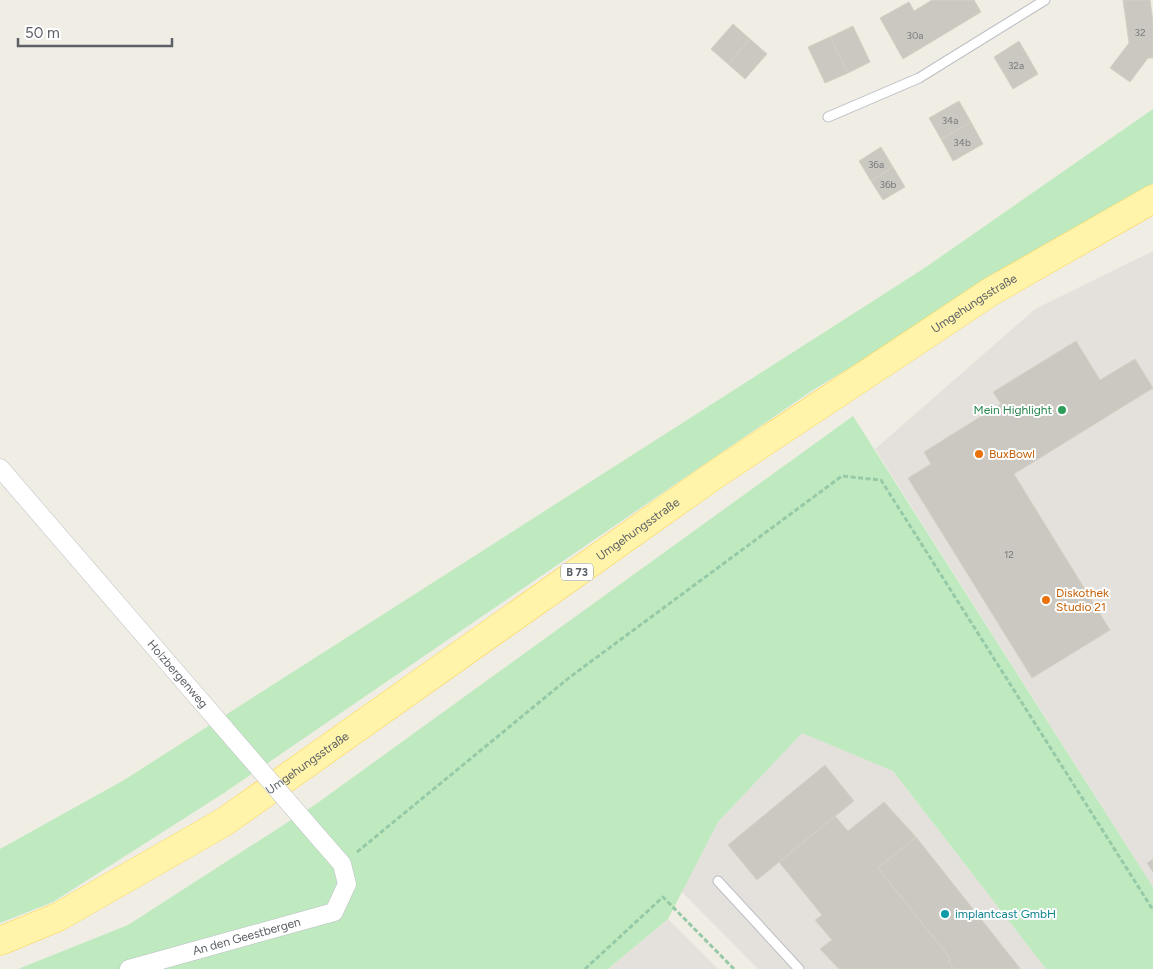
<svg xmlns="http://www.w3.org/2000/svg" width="1153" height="969" viewBox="0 0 1153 969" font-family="Figtree,sans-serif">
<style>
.industrial{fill:#e4e1dc}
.green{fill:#bfeac0}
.building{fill:#cbc8c1;stroke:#d5d0c2}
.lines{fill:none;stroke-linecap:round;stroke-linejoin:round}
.service-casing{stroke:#bcbec4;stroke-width:11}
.minor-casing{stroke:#bcbec4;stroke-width:19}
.primary-casing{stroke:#fed350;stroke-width:29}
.path{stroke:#96c9a6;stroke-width:3;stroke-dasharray:5 2.5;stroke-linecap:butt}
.service{stroke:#fff;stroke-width:9}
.minor{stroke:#fff;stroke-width:18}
.primary{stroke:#fff4aa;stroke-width:28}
.minor-bridge-casing{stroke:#bcbec4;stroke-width:19;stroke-linecap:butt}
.minor-bridge{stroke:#fff;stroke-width:18}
.leisure-dot{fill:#2e9e5b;stroke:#fff;stroke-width:2}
.food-dot{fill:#e8710a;stroke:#fff;stroke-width:2}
.culture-dot{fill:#0f9aa8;stroke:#fff;stroke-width:2}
.labels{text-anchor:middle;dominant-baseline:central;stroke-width:4;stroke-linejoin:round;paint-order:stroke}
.number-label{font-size:10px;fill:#787a7d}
.shield{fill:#fff;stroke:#8d9094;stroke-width:1}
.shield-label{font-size:11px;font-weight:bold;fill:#5c6066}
.street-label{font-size:12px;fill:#5c6066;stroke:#fff}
.leisure-label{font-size:12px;fill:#27864d;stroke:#fff;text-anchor:end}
.food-label{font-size:12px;fill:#c56008;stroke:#fff;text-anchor:start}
.culture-label{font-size:12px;fill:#0d838f;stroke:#fff;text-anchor:start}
</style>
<rect width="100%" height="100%" fill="#f0eee4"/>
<path class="industrial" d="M1153,251v636l-278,-438 160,-140z
M802,732l91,39 153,198h-288l-77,-78 37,-69z
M668,919l50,50h-110z"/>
<path class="green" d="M1153,109v74l-340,207 -589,403 -171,109 -53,21v-74l124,-69 799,-511z
M853,416l300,471v82h-107l-153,-198 -91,-38 -84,89 -50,97 -60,50h-590l110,-44 188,-121z"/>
<path class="building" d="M932,0h42l7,12 -78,47 -23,-41 29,-16 5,9z
M1123,0h27l3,22v36h-5l-18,24 -20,-14 19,-25z
M733,24l17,15 -22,25 -17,-15z
M853,26l17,36 -22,11 -18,-36z
M830,37l18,36 -23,10 -17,-36z
M750,39l17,15 -22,25 -17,-15z
M1019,41l19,33 -25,15 -19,-32z
M959,101l12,21 -30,17 -12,-21z
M971,122l12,22 -30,17 -12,-22z
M881,147l12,20 -22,14 -12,-20z
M893,167l12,20 -22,13 -12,-19z
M1076,341l24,39 35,-21 18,29 -139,86 96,156 -78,48 -124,-200 23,-14 -7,-12 77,-48 -8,-12z
M825,765l29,36 -97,79 -29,-35z
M884,802l32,35 -38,31 73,91 -3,2 6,8h-115l-19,-20 12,-9 -17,-20 7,-5 -43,-53 56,-46 13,15z
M916,837l103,130 1,2h-66l-6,-8 3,-2 -73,-91z
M1153,859v13l-6,-9z"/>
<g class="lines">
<defs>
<path id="service" d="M828,117l91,-39 126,-78
M718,881l81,88"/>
<g id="minor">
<path id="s1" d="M0,468l225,261"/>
<path id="s2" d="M129,969l205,-57 13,-28 -5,-20 -21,-24"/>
</g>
<g id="primary">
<path id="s3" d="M0,941l58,-24 166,-95 492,-348 274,-182 163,-93"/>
</g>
</defs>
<use href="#service" class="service-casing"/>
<use href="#minor" class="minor-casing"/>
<use href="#primary" class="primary-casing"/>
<path class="path" d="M357,852l213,-175 272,-201 39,4 272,430
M585,969l78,-72 71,72"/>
<use href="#service" class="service"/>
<use href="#minor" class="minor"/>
<use href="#primary" class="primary"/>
<defs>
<path id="minor-bridge" d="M225,729l96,111"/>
</defs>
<use href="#minor-bridge" class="minor-bridge-casing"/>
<use href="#minor-bridge" class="minor-bridge"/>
</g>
<circle class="leisure-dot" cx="1062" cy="410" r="5"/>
<g class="food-dot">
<circle cx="979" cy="454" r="5"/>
<circle cx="1046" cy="600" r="5"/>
</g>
<circle class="culture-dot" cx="945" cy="914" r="5"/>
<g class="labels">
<g class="number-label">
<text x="1140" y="32">32</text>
<text x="915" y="35">30a</text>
<text x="1016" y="65">32a</text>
<text x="950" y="120">34a</text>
<text x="962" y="142">34b</text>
<text x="876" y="164">36a</text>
<text x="888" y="184">36b</text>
<text x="1009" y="554">12</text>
</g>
<rect class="shield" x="561" y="563.5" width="32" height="17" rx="4"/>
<g class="shield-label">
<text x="577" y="572">B 73</text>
</g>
<g class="street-label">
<text stroke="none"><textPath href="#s3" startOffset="1166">Umgehungsstraße</textPath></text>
<text stroke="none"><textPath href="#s3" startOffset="761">Umgehungsstraße</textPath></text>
<text stroke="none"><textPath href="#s1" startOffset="272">Holzbergenweg</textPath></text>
<text stroke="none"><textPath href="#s3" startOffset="356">Umgehungsstraße</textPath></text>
<text stroke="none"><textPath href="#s2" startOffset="122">An den Geestbergen</textPath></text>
</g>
<g class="leisure-label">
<text x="1052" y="410">Mein Highlight</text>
</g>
<g class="food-label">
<text x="989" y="454">BuxBowl</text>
<text x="1056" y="593">Diskothek<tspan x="1056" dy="14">Studio 21</tspan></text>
</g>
<g class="culture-label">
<text x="955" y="914">implantcast GmbH</text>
</g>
</g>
<path d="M18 38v8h154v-8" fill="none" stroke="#5c6066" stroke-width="2.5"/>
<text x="25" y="38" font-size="15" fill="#5c6066" stroke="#ffffff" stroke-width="4" paint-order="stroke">50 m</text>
</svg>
